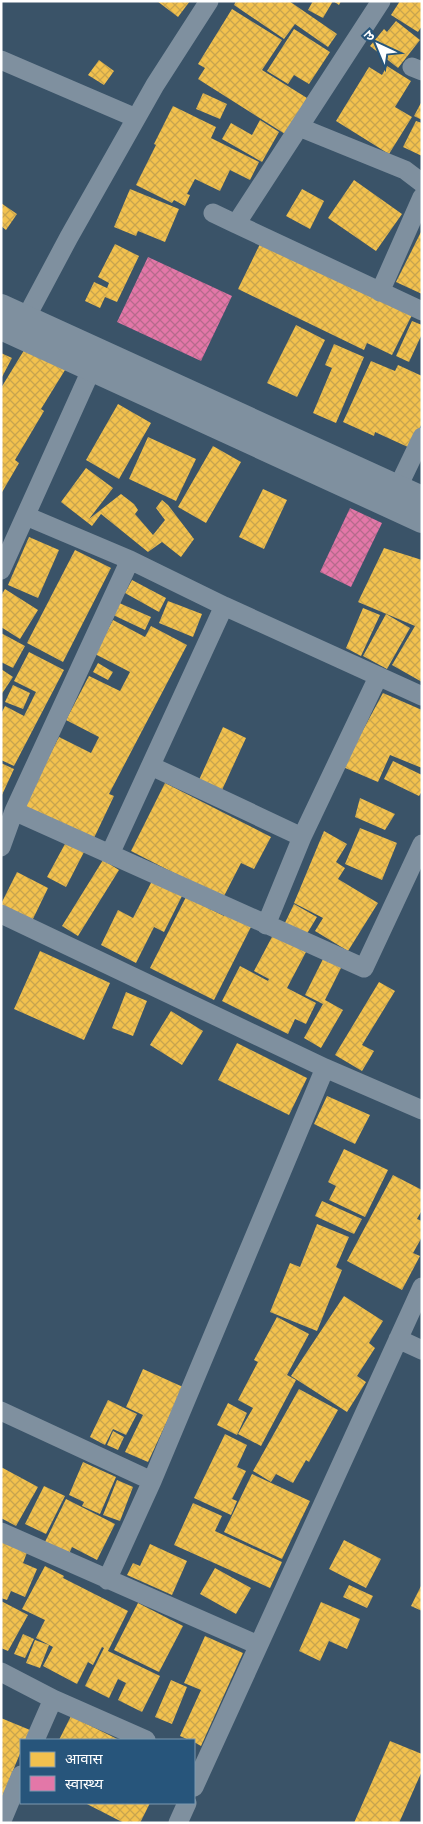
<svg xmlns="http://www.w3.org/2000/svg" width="423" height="1824" viewBox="0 0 423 1824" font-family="'IBM Plex Sans','Noto Sans Devanagari',sans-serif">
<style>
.homes{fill:url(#homes-cross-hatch)}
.health{fill:url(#health-cross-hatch)}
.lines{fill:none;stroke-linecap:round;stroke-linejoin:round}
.minor{stroke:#7f909f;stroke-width:19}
.tertiary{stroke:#7f909f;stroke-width:24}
</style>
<defs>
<pattern id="homes-cross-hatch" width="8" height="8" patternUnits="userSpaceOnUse" patternTransform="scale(1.25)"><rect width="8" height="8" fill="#f2c14e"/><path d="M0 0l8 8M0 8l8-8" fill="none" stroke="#c8a44e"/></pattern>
<pattern id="health-cross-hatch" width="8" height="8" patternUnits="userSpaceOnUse" patternTransform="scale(1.25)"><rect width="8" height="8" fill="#e377a8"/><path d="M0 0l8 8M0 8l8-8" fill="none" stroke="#b66a8c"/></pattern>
</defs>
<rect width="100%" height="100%" fill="#3a5368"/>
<path class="homes" d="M157,1h33l-12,16z
M236,1h53l48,33 -9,13 -33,-23 -11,15 -50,-34z
M313,1h28l-2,4 -6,-4 -10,17 -15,-8z
M400,1h22v25l-4,6 -27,-17z
M232,9l50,31 -20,30 45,28 -22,36 -87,-55 7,-11 -7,-4z
M396,21l24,19 -22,28 -28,-22 14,-17 3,3z
M294,29l36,23 -21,32 -15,-9 -6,9 -21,-13z
M99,60l15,11 -10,14 -16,-10z
M387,66l24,15 -16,26 17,10 -23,37 -53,-33 33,-54 13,8z
M203,93l24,11 -7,15 -24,-10z
M422,101v19l-8,-4z
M173,106l43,21 -5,11 48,24 -9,18 -20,-10 -10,21 -25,-12 -8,15 3,1 -5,11 -11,-6 -2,3 -36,-18 20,-40 -2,-1z
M260,120l19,12 -17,30 -40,-23 9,-16 21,12z
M416,121l6,2v33l-19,-9z
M354,180l48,34 -26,37 -48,-33z
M130,189l49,20 -14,33 -27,-11 -2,5 -22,-9z
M302,189l22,12 -14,28 -24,-13z
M1,203l16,11 -11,16 -5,-4z
M422,230v64l-26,-12z
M115,244l24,12 -22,46 -12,-5 -5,11 -15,-7 9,-19 13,6 2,-5 -11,-6z
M260,244l154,67 -22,44 -25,-12 -3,7 -126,-61z
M412,321l10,4v9l-13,28 -13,-6z
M296,325l29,15 -28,57 -30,-14z
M334,344l30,13 -28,66 -23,-10 19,-45 -7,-3z
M26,347l39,23 -24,39 3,2 -29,49 4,3 -18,31v-106z
M1,353l11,5 -11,21z
M371,361l24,10 3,-6 24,11v47l-12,25 -35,-16 -1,4 -31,-14z
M118,404l33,19 -32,56 -33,-19z
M148,437l48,22 -20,42 -47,-22z
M213,446l28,16 -35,61 -28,-16z
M86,468l27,20 -24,31 32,-25 13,10 4,6 -3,4 18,21 12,-15 -9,-12 6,-8 6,5 26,34 -13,18 -19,-15 -14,10 -47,-38 -9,12 -31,-24z
M263,489l24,11 -23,49 -25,-12z
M29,537l30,13 -21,48 -30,-13z
M384,548l38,12v122l-30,-17 23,-39 -57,-24z
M75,550l36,18 -48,94 -36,-19z
M132,580l34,18 -7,14 -34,-19z
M5,589l33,21 -18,29 -19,-12v-31z
M168,601l34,13 -9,23 -34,-14z
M117,602l34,15 -6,13 -34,-16z
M363,608l17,7 -19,41 -15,-8z
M386,614l24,14 -23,41 -24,-13z
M113,620l32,17 6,-11 36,19 -78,149 5,2 -20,42 -71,-31 36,-70 32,16 8,-16 -33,-17 23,-44 31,15 10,-19 -35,-18z
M1,633l24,13 -12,22 -12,-6z
M29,652l35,18 -50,96 -13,-6v-46l4,-8 19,10 12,-24 -22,-11z
M98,663l15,9 -5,8 -15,-8z
M1,669l12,8 -12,18z
M13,685l17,8 -7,16 -18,-7z
M383,693l39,17v58l-32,-13 -12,27 -35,-15z
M223,727l23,11 -24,52 -23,-10z
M393,761l29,14v16l-3,5 -35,-17z
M1,763l13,6 -13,28z
M165,783l106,54 -17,32 -13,-6 -18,35 -92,-47z
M360,798l35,16 -10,16 -30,-13z
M360,828l37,15 -15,37 -37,-16z
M324,831l23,13 -11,18 9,6 -7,11 40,24 -30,48 -33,-20 8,-13 -29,-15z
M66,842l18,10 -18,35 -19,-10z
M103,860l16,10 -41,66 -16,-10z
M17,872l31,16 -17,35 -30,-14v-5z
M152,881l30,15 -18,36 -10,-5 -18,36 -35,-18 17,-35 15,8z
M186,897l38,19v-3l27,14 -37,73 -64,-32z
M294,904l23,13 -12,20 -22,-10z
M273,935l33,17 -19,36 29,15 -10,21 -11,-5 -7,15 -66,-33 18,-35 28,15 1,-2 -15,-8z
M40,951l70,32 -26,57 -70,-31z
M324,957l18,9 -17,34 18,10 -22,38 -17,-10 19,-34 -18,-9z
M379,982l16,9 -33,54 12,6 -12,20 -27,-16z
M126,992l21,9 -14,35 -21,-8z
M171,1011l32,20 -21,34 -32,-20z
M237,1043l70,35 -18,37 -71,-35z
M327,1096l43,19 -15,29 -41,-20z
M344,1149l44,21 -23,47 -36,-17 7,-14 -8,-4z
M393,1175l29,15v20l-5,9 5,2v16l-9,16 7,3 -18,34 -55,-29z
M322,1201l40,18 -8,15 -39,-18z
M317,1224l32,13 -13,30 6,3 -25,61 -47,-19 20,-49 10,4z
M344,1296l39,25 -14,22 6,5 -18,28 9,6 -19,30 -56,-36z
M277,1317l32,17 -22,41 9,5 -35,66 -23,-12 15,-26 -15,-8 20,-38 -4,-2z
M143,1369l40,18 -35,75 -23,-10 18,-37 -17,-8z
M299,1389l39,21 -29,52 -3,-2 -13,23 -17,-9 -5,8 -18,-11z
M108,1400l29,14 -11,21 -13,-6 -8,16 -15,-8z
M228,1403l19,10 -10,22 -20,-10z
M113,1431l11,6 -6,13 -11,-5z
M225,1434l22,11 -10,22 9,4 -14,28 5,2 -6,14 -37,-17z
M83,1462l33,15 -16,37 -18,-8 2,-4 -15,-7z
M1,1467l37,20 -22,39 -15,-8z
M252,1474l58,27 -28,58 -58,-27z
M117,1480l16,7 -13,34 -17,-6z
M44,1486l21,10 -19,38 -21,-10z
M66,1499l49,25 -18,36 -25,-13 -3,7 -24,-12z
M193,1503l29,13 -7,15 67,31 -12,26 -96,-43z
M1,1540l27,10 -5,13 14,6 -12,28 -14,-6 -4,9 -6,-2z
M344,1540l37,19 -15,29 -37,-19z
M150,1544l37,17 -15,34 -45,-20 6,-12 7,3z
M45,1566l19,10 -1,2 65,33 -20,40 52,25 -18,36 -24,-12 8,-17 -8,-4 -9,19 -24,-12 19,-38 -2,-1 -9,18 -5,-3 -11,22 -34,-18 10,-19 -17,-9 9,-18 -23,-11z
M215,1568l36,20 -15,26 -36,-20z
M422,1584v27l-11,-5z
M349,1585l24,11 -6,12 -24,-11z
M1,1601l27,14 -20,36 -7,-3z
M321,1602l39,17 -13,30 -18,-8 -9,20 -21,-10z
M138,1603l45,23 -24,46 -45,-22z
M23,1634l11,5 -9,19 -11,-4z
M205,1636l38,17 -42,93 -7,-4v-2h-5l-9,-4 21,-46 -17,-7z
M35,1640l14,5 -9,23 -14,-5z
M171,1680l16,7 -15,37 -17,-7z
M71,1716l48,24h-60z
M1,1718l29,12 -4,10h-5v11l-20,49z
M390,1741l32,13v17l-23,52h-45z
M85,1803h65l-10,20h-16z"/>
<path class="health" d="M148,257l84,39 -31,65 -84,-39z
M350,508l32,15 -31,64 -31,-15z"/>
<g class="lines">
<path class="minor" d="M381,1l-145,223 186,87
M1,60l135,58
M412,67l10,4
M299,127l106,43 17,13
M213,213l23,11
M380,292l42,-95
M20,329l49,-92 86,-152 54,-84
M398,487l24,-50
M26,516l104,44 94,46 198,90
M1,570l91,-202
M151,766l151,71 -36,88
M14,811l350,157 58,-124
M302,837l76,-160
M1,847l13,-36 116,-251
M110,854l114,-248
M1,914l324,154 97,42
M398,1339l24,11
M1,1411l151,70
M1,1532l257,113
M107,1580l45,-99 173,-413
M1,1672l52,27 93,41
M35,1740l18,-41
M194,1787l228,-500
M1,1823l20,-48
M178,1823l9,-20"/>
<path class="tertiary" d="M1,306l421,192
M1,328l421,193"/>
</g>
<rect width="423" height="1824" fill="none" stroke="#ffffff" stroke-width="5"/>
<rect x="20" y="1739" width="175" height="65" fill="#27557b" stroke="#7d99b0"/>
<rect x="30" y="1752" width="25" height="15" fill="#f2c14e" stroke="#7d99b0"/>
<text x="65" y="1764" font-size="15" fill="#ffffff">आवास</text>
<rect x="30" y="1776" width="25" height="15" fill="#e377a8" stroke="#7d99b0"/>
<text x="65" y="1789" font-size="15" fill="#ffffff">स्वास्थ्य</text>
<g transform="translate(378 45) rotate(316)" stroke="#27557b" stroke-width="4" paint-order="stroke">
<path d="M0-4L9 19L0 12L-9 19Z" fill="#ffffff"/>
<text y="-8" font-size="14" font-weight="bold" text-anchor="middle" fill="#ffffff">उ</text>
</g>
</svg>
